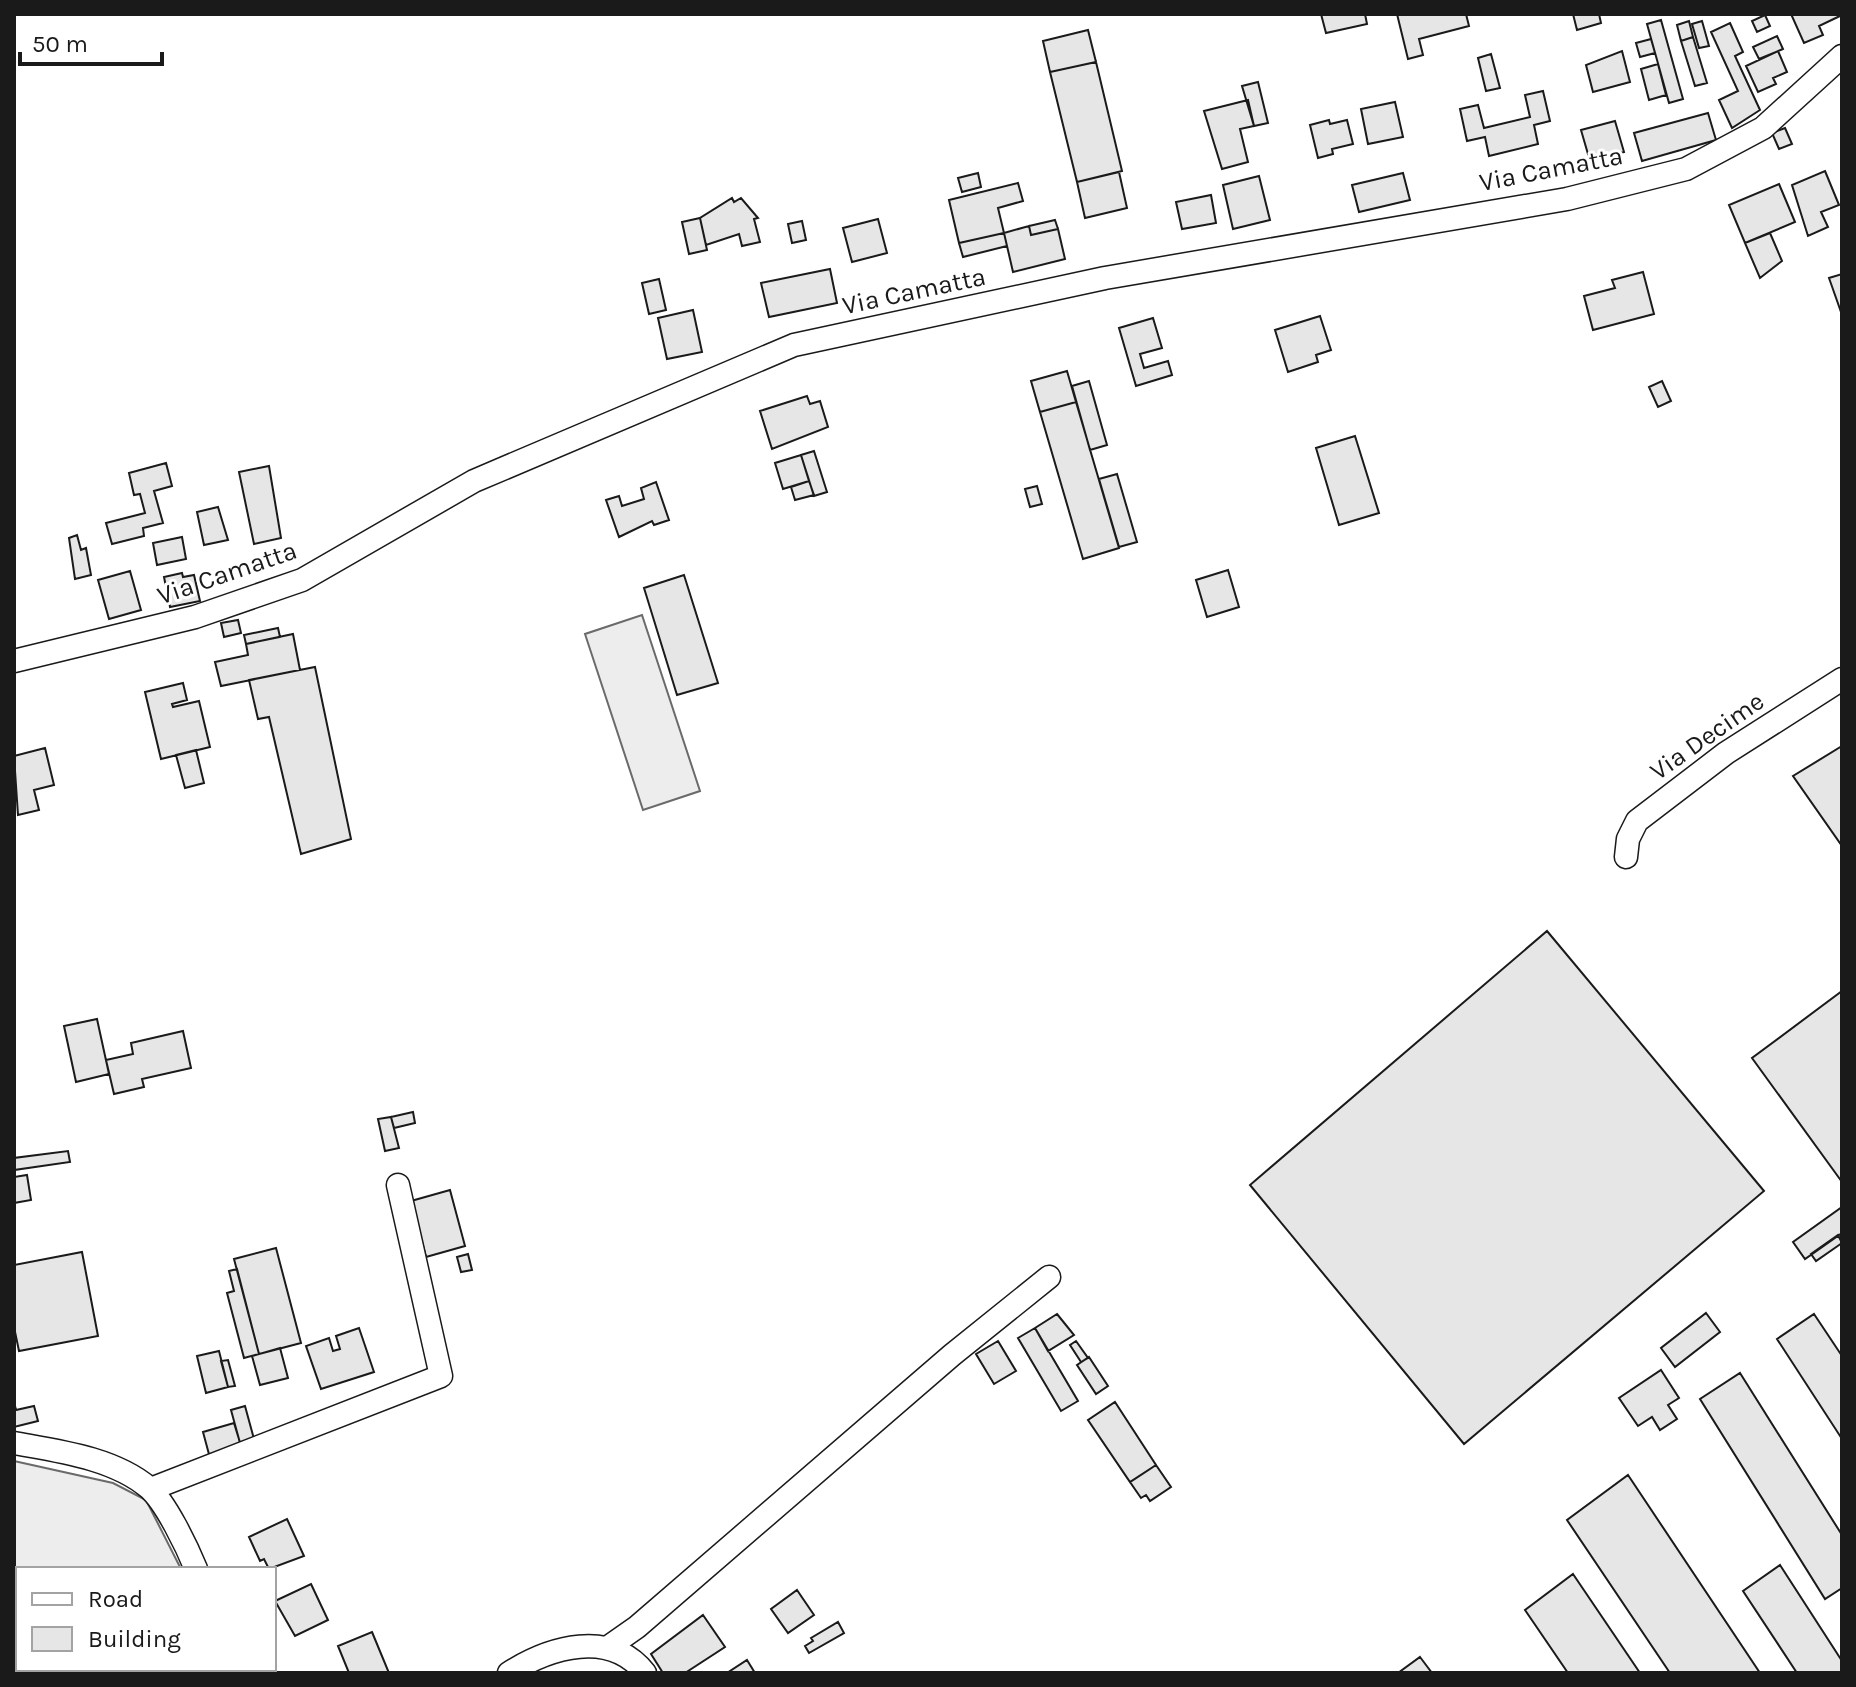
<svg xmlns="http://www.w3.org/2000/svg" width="1856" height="1687" viewBox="0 0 1856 1687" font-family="Karla,sans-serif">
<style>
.built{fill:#ededed;stroke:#6a6a6a;stroke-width:2}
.building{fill:#e6e6e6;stroke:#1a1a1a;stroke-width:2}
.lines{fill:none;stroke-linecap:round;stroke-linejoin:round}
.minor-casing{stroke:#1a1a1a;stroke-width:25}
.minor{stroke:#fff;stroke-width:22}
.labels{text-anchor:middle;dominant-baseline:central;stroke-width:6;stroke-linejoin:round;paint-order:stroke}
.street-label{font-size:26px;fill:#1a1a1a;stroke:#fff}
</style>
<rect width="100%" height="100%" fill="#fff"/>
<path class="built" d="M642,615l58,176 -57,19 -58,-176z
M14,1461l99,22 33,17 35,69h-163v100h203l2,4h-209z"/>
<path class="building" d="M1321,14h44l2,10 -41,9z
M1397,14h69l3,12 -50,13 4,16 -15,4z
M1573,14h26l2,9 -24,7z
M1791,14h51v1l-23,11 4,9 -19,8z
M1765,15l5,11 -13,6 -5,-11z
M1661,20l22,79 -14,4 -22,-79z
M1689,21l4,16 -12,4 -4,-16z
M1702,21l7,25 -10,2 -7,-24z
M1730,23l13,29 -8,4 25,54 -28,18 -13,-28 19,-9 -27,-59z
M1088,30l8,32 -46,10 -7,-31z
M1777,36l6,13 -24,10 -6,-12z
M1693,37l14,46 -12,3 -14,-45z
M1651,39l4,14 -15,4 -4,-14z
M1622,51l8,31 -37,10 -7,-27z
M1778,51l9,21 -14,6 3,6 -18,8 -12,-26z
M1491,54l9,34 -14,3 -8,-33z
M1096,62l26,109 -45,11 -27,-110z
M1658,64l8,31 -17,5 -8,-31z
M1258,82l10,41 -14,3 -12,-40z
M1543,91l7,30 -16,4 4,19 -49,12 -4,-19 -18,4 -7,-32 18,-4 6,23 46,-11 -5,-22z
M1248,100l6,26 -14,3 8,33 -26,7 -18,-58z
M1395,102l8,35 -35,7 -7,-35z
M1708,113l8,27 -74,21 -8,-28z
M1329,120l1,4 17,-4 6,24 -21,5 1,5 -15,4 -8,-33z
M1615,121l9,31 -34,9 -9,-31z
M1785,128l7,16 -13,5 -7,-16z
M1825,171l14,34 -18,7 7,15 -20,9 -16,-51z
M1119,172l8,36 -42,10 -8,-36z
M978,173l3,14 -19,5 -4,-14z
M1403,173l7,27 -51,12 -7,-27z
M1259,176l11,44 -37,9 -10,-44z
M1018,183l5,18 -25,7 6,25 -45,10 -10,-43z
M1779,184l16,38 -50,21 -16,-38z
M1211,195l5,28 -34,6 -6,-27z
M732,198l2,4 7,-4 17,20 -4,1 6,23 -18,4 -3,-12 -33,11 -6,-27z
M700,218l7,32 -18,4 -7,-32z
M878,219l9,34 -35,9 -9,-34z
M1055,220l3,9 -27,6 -2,-9z
M802,221l4,19 -14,3 -4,-19z
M1029,226l2,9 27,-6 7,30 -52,13 -9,-39z
M1004,233l3,13 -44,11 -4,-14z
M1770,233l12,28 -22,17 -15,-35z
M830,269l7,34 -68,14 -8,-34z
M1643,272l11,42 -61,16 -9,-34 31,-8 -3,-8z
M1842,274v38h-1l-12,-34z
M659,279l7,31 -17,4 -7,-31z
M693,310l9,42 -35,7 -9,-41z
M1320,316l11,34 -15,5 2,7 -30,10 -13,-42z
M1153,318l9,30 -22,6 4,14 24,-7 4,14 -36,11 -17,-58z
M1067,371l9,31 -36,10 -9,-31z
M1089,381l18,64 -17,5 -18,-64z
M1662,381l9,20 -13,6 -9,-20z
M807,396l3,8 10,-3 8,26 -56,22 -12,-38z
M1076,402l43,146 -36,11 -43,-147z
M1355,436l24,77 -40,12 -23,-77z
M814,451l13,41 -13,4 -13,-41z
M801,455l8,26 -26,8 -8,-26z
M166,463l6,23 -18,5 9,32 -20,5 1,8 -32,8 -6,-21 39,-10 -5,-19 -6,1 -5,-22z
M269,466l12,72 -27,6 -15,-72z
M1117,474l20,68 -18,5 -20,-68z
M809,481l5,14 -19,5 -4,-13z
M656,482l13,38 -15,5 -2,-4 -33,16 -13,-37 13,-4 3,10 22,-7 -3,-11z
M1037,486l5,18 -12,3 -5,-18z
M218,507l10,33 -24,5 -7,-33z
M77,535l4,15 5,-2 5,27 -16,4 -6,-41z
M182,537l4,22 -29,6 -4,-22z
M1228,570l11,37 -32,10 -11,-37z
M130,571l11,39 -32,9 -11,-39z
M182,573l1,4 11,-2 6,26 -30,6 -6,-30z
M684,575l34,108 -41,12 -33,-107z
M238,620l3,13 -17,4 -3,-14z
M278,628l2,9 -34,7 -2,-9z
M293,634l7,36 -79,16 -6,-24 33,-7 -2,-11z
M315,667l36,172 -50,15 -32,-137 -11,2 -9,-39z
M183,683l4,17 -15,4 1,3 26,-6 11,46 -49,12 -16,-67z
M1842,746v100l-49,-70z
M45,748l9,37 -20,5 5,20 -21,5 -4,-59z
M196,750l8,33 -19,5 -9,-33z
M1547,931l217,260 -300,253 -214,-259z
M1842,991v191l-90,-124z
M97,1019l12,55 -33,8 -12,-56z
M183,1031l8,37 -49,11 2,8 -30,7 -8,-34 27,-6 -2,-11z
M413,1112l2,11 -21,5 -3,-11z
M391,1117l8,31 -14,3 -7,-32z
M68,1151l2,11 -56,8v-12z
M27,1175l4,25 -17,3v-26z
M450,1190l15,56 -39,11 -15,-56z
M1842,1207v26l-37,26 -12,-17z
M1838,1235l4,8 -26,18 -5,-7z
M276,1248l25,95 -42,11 -25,-95z
M82,1252l16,84 -79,15 -5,-24v-62z
M468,1254l4,16 -11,2 -4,-15z
M237,1269l22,85 -15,4 -17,-65 7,-2 -5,-20z
M1706,1313l14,19 -45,35 -14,-19z
M1057,1314l17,21 -26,16 -13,-23z
M1814,1314l28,42v83l-65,-100z
M359,1328l15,44 -53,17 -15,-43 23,-8 4,13 7,-2 -4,-13z
M1035,1328l43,73 -17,10 -43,-73z
M998,1341l18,30 -22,13 -18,-30z
M1076,1341l12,17 -7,4 -11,-17z
M280,1348l8,30 -28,7 -8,-29z
M219,1351l9,36 -22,6 -9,-37z
M1089,1357l19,29 -12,8 -19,-29z
M228,1360l7,26 -7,1 -7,-26z
M1661,1370l18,28 -11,7 9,14 -17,11 -8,-13 -14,9 -19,-28z
M1740,1373l102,162v53l-17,11 -125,-200z
M14,1402l2,8 18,-4 4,15 -24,6z
M1115,1402l41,63 -26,17 -42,-62z
M245,1406l9,33 -14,4 -9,-33z
M234,1423l8,26 -32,9 -7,-26z
M1156,1465l15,22 -21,14 -4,-6 -5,3 -11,-16z
M1628,1475l132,198h-90l-103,-153z
M287,1519l17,37 -35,13 -5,-10 -4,2 -11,-24z
M1780,1565l62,96v12h-45l-54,-82z
M1573,1574l67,99h-72l-43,-63z
M311,1584l17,36 -33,16 -20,-35z
M797,1590l17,25 -26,18 -17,-24z
M703,1615l22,32 -40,26h-22l-12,-19z
M838,1622l6,11 -35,20 -4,-7 8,-5 -2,-3z
M372,1632l17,41h-40l-11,-27z
M1420,1657l12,16h-34z
M747,1660l8,13h-28z"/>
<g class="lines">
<defs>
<path id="minor" d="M14,661l181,-44 107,-37 172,-99 320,-136 311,-67 462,-79 119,-30 77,-41 79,-72
M1626,857l2,-18 9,-18 89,-68 116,-74
M14,1443c44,8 100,15 135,45 17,15 38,59 47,81
M151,1489l290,-113 -43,-191
M607,1648l30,-21 315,-272 97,-78
M235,1669l2,4
M509,1673c41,-26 101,-44 136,0"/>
</defs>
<use href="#minor" class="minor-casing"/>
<use href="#minor" class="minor"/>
</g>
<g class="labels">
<g class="street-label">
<text transform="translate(1551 169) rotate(-11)">Via Camatta</text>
<text transform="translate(914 291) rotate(-12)">Via Camatta</text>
<text transform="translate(227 573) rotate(-19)">Via Camatta</text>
<text transform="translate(1707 736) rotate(-35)">Via Decime</text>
</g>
</g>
<rect width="1856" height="1687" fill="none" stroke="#1a1a1a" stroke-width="32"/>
<rect x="16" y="1567" width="260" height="104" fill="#ffffff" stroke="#a3a3a3" stroke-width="2"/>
<rect x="32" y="1593" width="40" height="12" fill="#ffffff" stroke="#a3a3a3" stroke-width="2"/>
<text x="88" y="1607" font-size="24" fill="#1a1a1a">Road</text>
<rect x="32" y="1627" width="40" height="24" fill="#e6e6e6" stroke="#a3a3a3" stroke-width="2"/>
<text x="88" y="1647" font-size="24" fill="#1a1a1a">Building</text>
<path d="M20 52v12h142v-12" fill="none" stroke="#1a1a1a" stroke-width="4"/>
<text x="32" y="52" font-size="24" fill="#1a1a1a" stroke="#ffffff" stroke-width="6" paint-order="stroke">50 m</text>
</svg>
